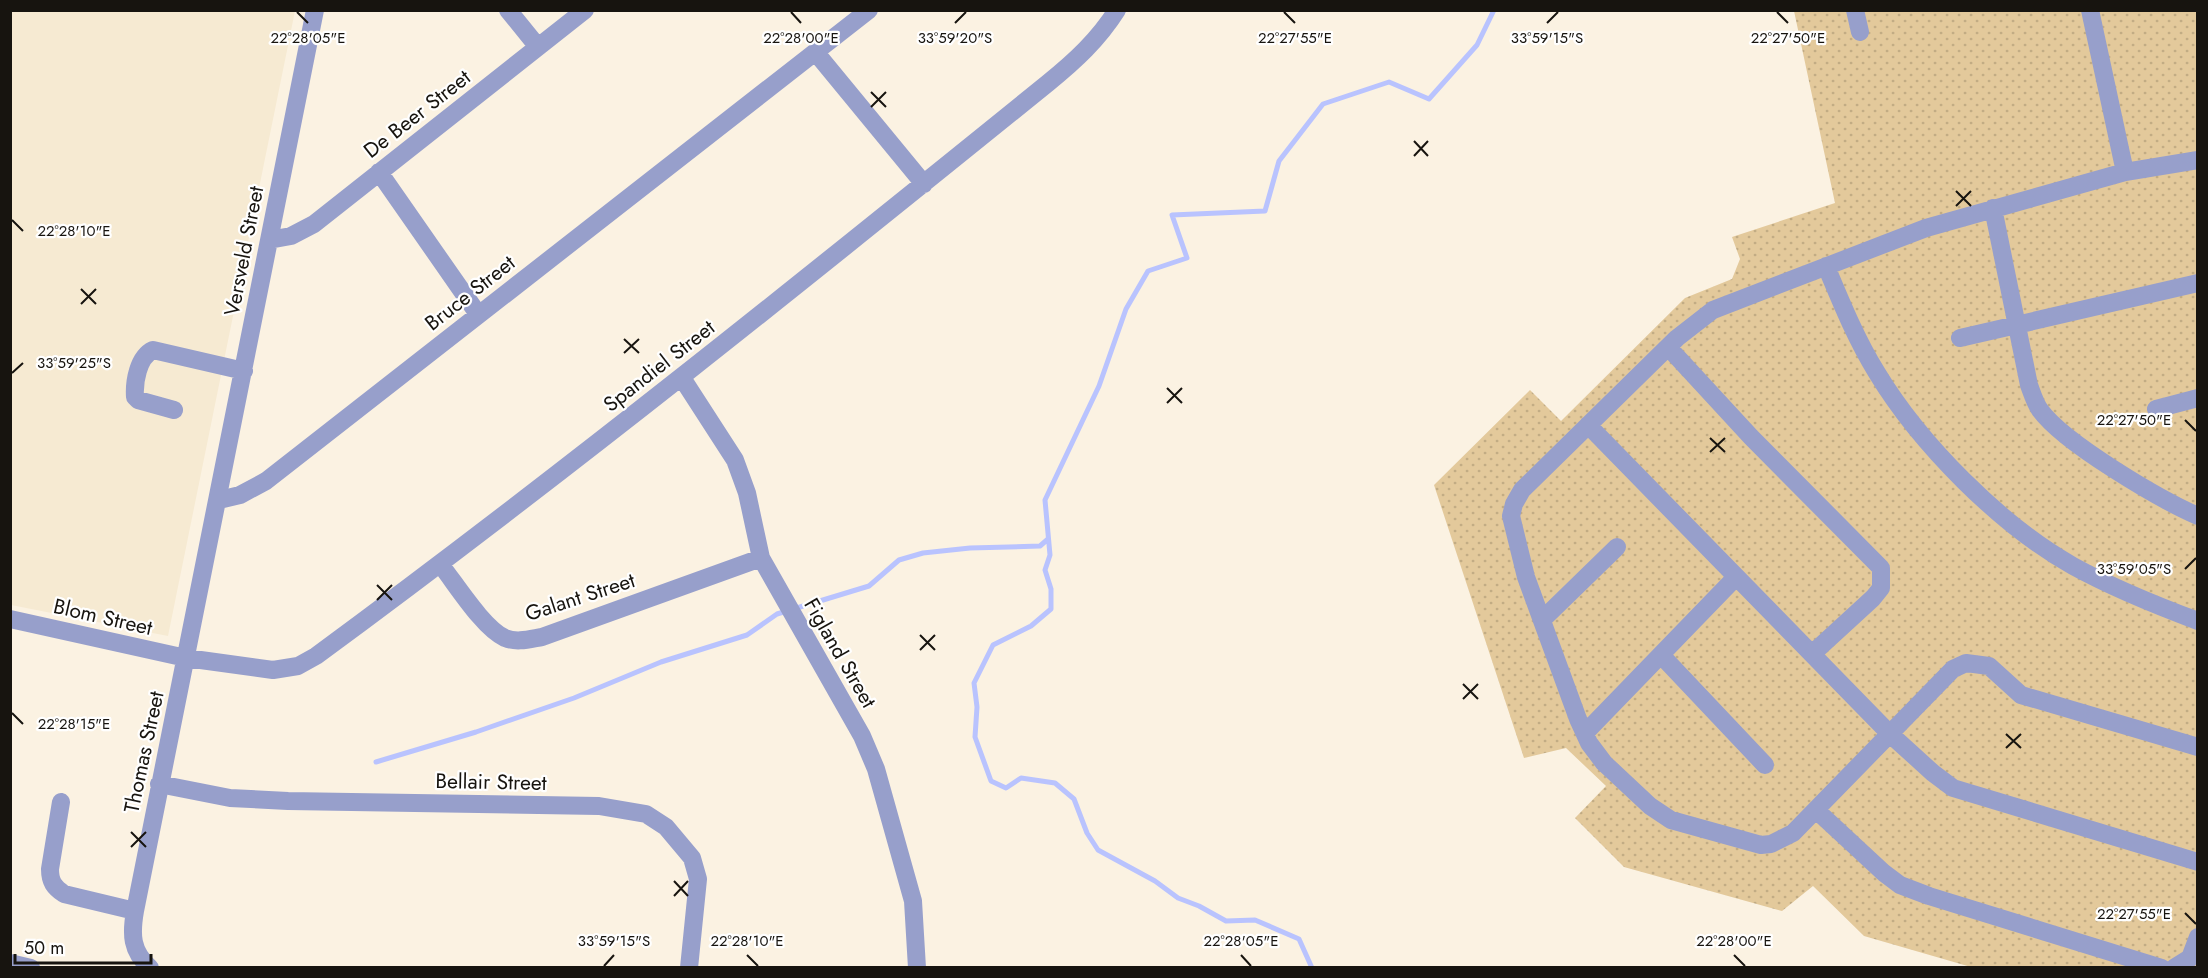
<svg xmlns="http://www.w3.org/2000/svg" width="2208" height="978" viewBox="0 0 2208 978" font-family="Jost,sans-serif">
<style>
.built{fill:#f6ead2}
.grass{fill:url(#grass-dots)}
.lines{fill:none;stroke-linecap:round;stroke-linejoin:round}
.stream{stroke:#b9c3fe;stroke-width:5}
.minor{stroke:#979fcb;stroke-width:18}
.ticks{fill:none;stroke:#17140f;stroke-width:2}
.labels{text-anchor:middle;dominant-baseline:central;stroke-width:4.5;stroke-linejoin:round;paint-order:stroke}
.street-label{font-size:21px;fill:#17140f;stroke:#fff}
.ticks-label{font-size:15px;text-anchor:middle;fill:#17140f;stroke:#fff;stroke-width:4.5;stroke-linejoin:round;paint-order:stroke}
</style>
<defs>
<pattern id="grass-dots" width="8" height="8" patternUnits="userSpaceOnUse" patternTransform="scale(1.5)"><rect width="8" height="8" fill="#e3c99b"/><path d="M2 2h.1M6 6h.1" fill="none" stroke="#c2ac84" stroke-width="1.8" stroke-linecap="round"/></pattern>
</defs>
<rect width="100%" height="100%" fill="#fbf2e2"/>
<path class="built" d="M10,11h285l-127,625 -157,-31z"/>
<path class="grass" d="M1794,11h403v956h-226l-107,-31 -51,-50 -31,25 -158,-44 -49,-49 31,-32 -40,-38 -42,10 -90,-273 96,-95 31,31 124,-123 47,-19 8,-20 -8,-22 103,-34z"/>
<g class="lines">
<path class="stream" d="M376,762l100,-30 98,-34 87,-36 86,-27 30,-21 92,-28 30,-26 24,-7 47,-5 70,-2 8,-7
M1312,968l-13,-29 -44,-19 -29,1 -27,-15 -21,-8 -23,-17 -57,-31 -11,-17 -13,-34 -19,-16 -34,-5 -15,10 -15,-7 -16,-44 2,-30 -3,-24 19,-38 38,-19 20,-17v-20l-6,-19 5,-15 -5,-55 54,-114 27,-77 22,-38 39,-13 -15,-43 93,-4 14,-50 44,-57 66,-22 40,17 48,-54 17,-35"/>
<path class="minor" d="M508,10l30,37
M1855,10l5,22
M2090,10l35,162
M817,54l107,130
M2198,160l-73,12 -199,56 -213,82 -36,28 -155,152 -8,14 -3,12 15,61 52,142 11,24 15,20 46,43 21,14 90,25 10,-1 22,-11 160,-164 13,-6 23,3 32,29 177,52
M379,172l99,142
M1993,208l36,177c3,8 6,18 11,25 24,33 119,89 158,106
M269,240l22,-4 23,-12 271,-214
M1826,266c15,36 30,73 51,107 43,71 123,152 196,193 40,22 82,39 125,55
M1960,338l238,-55
M1668,347l83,90 130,131v20l-8,10 -61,56
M682,378l53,82 12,33 14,65 101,178 14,33 37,132 4,67
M2156,409l42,-11
M174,410l-36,-10 -3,-3c-1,-15 3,-40 18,-47l91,21
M1588,425l302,309 43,39 20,15 245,74
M219,500l21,-5 26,-14 603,-471
M440,564c16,20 43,64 65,74 12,5 25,1 37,-1l219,-79
M10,619l176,39 87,12 25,-4 18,-10c250,-184 491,-378 732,-573 27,-22 50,-43 69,-73
M1542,620l75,-73
M1661,655l104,110
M1585,733l151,-156
M159,784l71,14 58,3 311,5 47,8 20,13 26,31 6,21 -9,89
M61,802l-11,67c0,13 4,18 14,25l71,17
M1816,810l68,63 16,12 29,11 233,72
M10,963l21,5
M150,968c-19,-17 -19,-34 -15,-57l180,-901
M2174,968l16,-10 8,-21"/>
</g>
<path class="ticks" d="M297,12l11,11M791,12l10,11M1284,12l11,11M1777,12l11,11M955,23l11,-11M1547,23l11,-11M871,92l15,15M871,107l15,-15M1414,141l14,15M1414,156l14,-15M1956,191l15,15M1956,206l15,-15M12,220l11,11M81,289l15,15M81,304l15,-15M624,339l15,14M624,353l15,-14M12,373l11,-10M1167,388l15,15M1167,403l15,-15M2185,420l11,11M1710,438l15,14M1710,452l15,-14M2185,569l11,-11M377,585l15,15M377,600l15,-15M920,635l15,15M920,650l15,-15M1463,684l15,15M1463,699l15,-15M12,713l11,11M2006,734l15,14M2006,748l15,-14M131,832l15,15M131,847l15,-15M674,881l14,15M674,896l14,-15M2185,913l11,11M747,955l11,11M1241,955l10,11M1734,955l11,11M604,966l10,-11"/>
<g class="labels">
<g class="street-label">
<text transform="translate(417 114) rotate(-38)">De Beer Street</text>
<text transform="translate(244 251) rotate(-79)">Versveld Street</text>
<text transform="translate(470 293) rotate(-38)">Bruce Street</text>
<text transform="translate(659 366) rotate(-38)">Spandiel Street</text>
<text transform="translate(580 597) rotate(-18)">Galant Street</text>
<text transform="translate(103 617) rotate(13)">Blom Street</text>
<text transform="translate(840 653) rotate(60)">Figland Street</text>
<text transform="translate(144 752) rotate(-78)">Thomas Street</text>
<text transform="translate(491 782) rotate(1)">Bellair Street</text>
</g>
</g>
<g class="ticks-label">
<text x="308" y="43">22°28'05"E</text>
<text x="801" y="43">22°28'00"E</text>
<text x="955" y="43">33°59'20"S</text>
<text x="1295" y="43">22°27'55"E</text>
<text x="1547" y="43">33°59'15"S</text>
<text x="1788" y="43">22°27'50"E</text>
<text x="74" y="236">22°28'10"E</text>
<text x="74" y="368">33°59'25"S</text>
<text x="2134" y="425">22°27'50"E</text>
<text x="2134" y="574">33°59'05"S</text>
<text x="74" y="729">22°28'15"E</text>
<text x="2134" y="919">22°27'55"E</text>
<text x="614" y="946">33°59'15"S</text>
<text x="1734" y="946">22°28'00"E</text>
<text x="747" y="946">22°28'10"E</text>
<text x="1241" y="946">22°28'05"E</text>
</g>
<rect width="2208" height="978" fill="none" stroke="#17140f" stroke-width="24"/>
<path d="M15 954v9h136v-9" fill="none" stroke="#17140f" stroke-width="3"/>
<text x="24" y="954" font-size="18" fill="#17140f" stroke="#ffffff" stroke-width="4.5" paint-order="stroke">50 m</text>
</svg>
